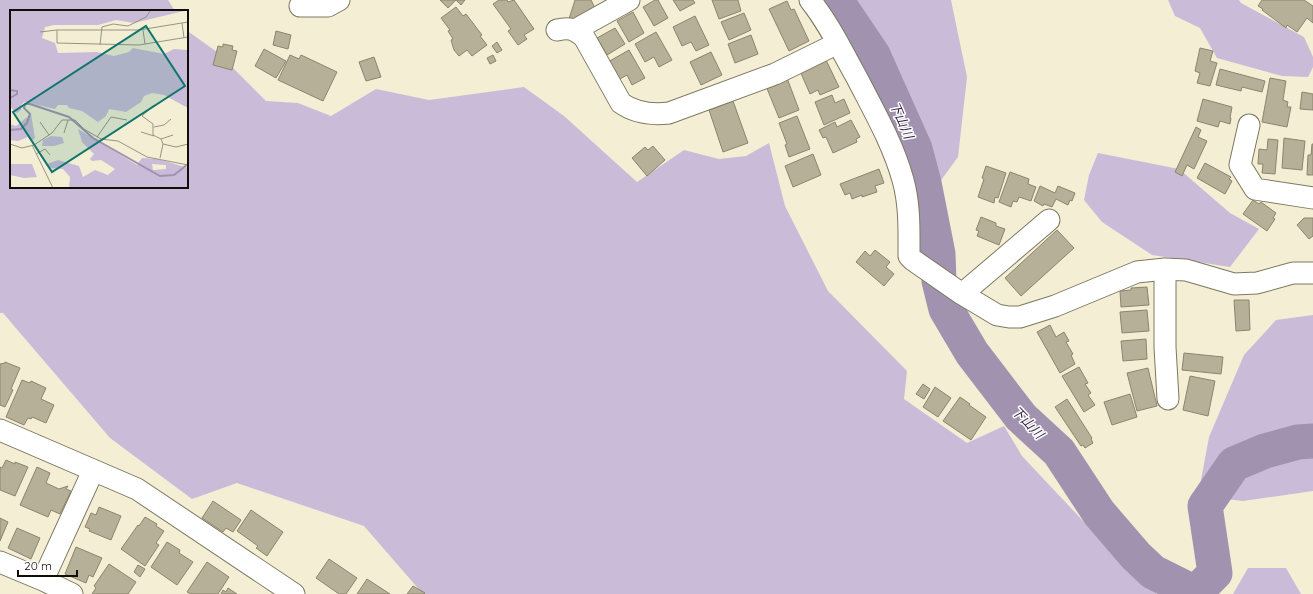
<svg xmlns="http://www.w3.org/2000/svg" width="1313" height="594" viewBox="0 0 1313 594" font-family="Quicksand,'Noto Sans JP',sans-serif">
<style>
.green{fill:#cabcd8}
.lines{fill:none;stroke-linecap:round;stroke-linejoin:round}
.river{stroke:#a193af;stroke-width:35}
.building{fill:#b5b097;stroke:#8b856e}
.minor-casing{stroke:#7d7861;stroke-width:23}
.minor{stroke:#fff;stroke-width:21}
.labels{text-anchor:middle;dominant-baseline:central;stroke-width:3;stroke-linejoin:round;paint-order:stroke}
.water-label{font-size:13px;font-style:italic;fill:#351f46;stroke:#fff}
.inset-river{fill:none;stroke:#a193af;stroke-width:2}
.inset-road{fill:none;stroke:#999482;stroke-width:1}
.view{fill:#0f766e;fill-opacity:0.15;stroke:#0f766e;stroke-width:2}
.inset-edge{fill:none;stroke:#100e06;stroke-width:2}
</style>
<rect width="100%" height="100%" fill="#f4eed5"/>
<path class="green" d="M0,0h168l7,11h-164v176h176v-157l2,2 28,20 49,49 32,2 33,13 45,-27 53,11 95,-13 40,29 73,66 47,-32 35,9 27,-3 23,-13 16,63 43,85 79,80 -3,28 63,44 37,-17 18,30 111,118 24,20h-734l-59,-68 -127,-43 -45,16 -82,-61 -107,-125h-3z
M848,0h103l16,77 -9,80 -22,30 -17,-55 -45,-90z
M1168,0h71l2,3 63,34 9,20v10l-5,10 -26,-1 -65,-18 -17,-30 -25,-12z
M1098,153l81,16 51,44 29,16 -29,38 -78,-12 -50,-33 -18,-22 5,-25z
M1313,315v176l-70,10 -45,-5 11,-59 35,-82 32,-35z
M1248,568h38l15,26h-68z"/>
<g class="lines">
<path class="river" d="M836,0l37,55 42,94 9,34 14,71 1,27 7,28 26,44 49,64 38,35 40,61 37,43 17,16 42,21 20,-20 -10,-67 29,-42 31,-13 33,-9 15,-1"/>
</g>
<path class="building" d="M440,0h25l-4,5 -5,-5 -8,8z
M499,0h8l1,2 6,-2 20,29 -10,6 3,4 -9,6 -10,-14 3,-2 -18,-25z
M575,0h16l4,8 -24,14 -2,-3z
M655,0h3l10,18 -14,8 -11,-19z
M673,0h20l2,3 -15,8z
M712,0h26l3,11 -22,8z
M1262,0h42l9,6v17l-6,-5 -10,14 -10,-7 -1,3 -24,-18 1,-1 -5,-3z
M787,1l4,9 3,-1 15,32 -20,10 -20,-42z
M456,7l7,9 3,-2 16,21 -2,1 7,9 -15,11 -5,-6 -8,6 -5,-6 -3,-10 2,-1 -5,-8 2,-1 -9,-12z
M633,12l11,21 -15,9 -12,-21z
M744,13l7,17 -22,10 -8,-18z
M695,16l14,29 -13,6 -5,-9 -9,4 -9,-19z
M615,28l10,16 -18,11 -10,-17z
M276,31l15,4 -3,14 -15,-4z
M656,32l16,28 -13,7 -5,-10 -9,5 -10,-18z
M751,35l7,19 -23,9 -7,-19z
M497,42l5,8 -5,3 -5,-7z
M223,44l10,2 -1,4 5,1 -5,19 -19,-5 5,-19 5,1z
M1200,48l13,3 -3,10 7,2 -7,23 -13,-3 3,-10 -5,-2z
M264,49l22,12 -10,17 -21,-12z
M629,50l16,28 -13,7 -5,-10 -9,5 -10,-18z
M711,52l11,23 -21,10 -11,-23z
M290,55l9,4 2,-4 36,17 -14,29 -45,-21z
M493,55l3,6 -6,3 -3,-6z
M374,57l7,20 -15,4 -7,-19z
M826,60l13,27 -19,8 -2,-5 -8,4 -10,-23z
M1220,69l45,12 -3,11 -20,-5 -1,4 -25,-6z
M787,78l12,32 -20,8 -13,-32z
M1270,78l16,3 -3,19 5,2 -1,5h4l-4,20 -25,-5z
M1302,92l11,2v16l-13,-1z
M832,95l3,8 9,-4 6,14 -26,12 -9,-23z
M1203,99l29,8 -2,11h1l-1,6 -10,-3 -2,6 -21,-6z
M733,101l15,42 -25,9 -14,-42z
M797,116l13,33 -21,8 -4,-12 2,-1 -8,-21z
M851,120l9,17 -4,2 1,3 -24,11 -7,-16 -3,1 -4,-8 16,-8 2,5z
M1196,127l5,3 -3,7 9,4 -13,28 -7,-4 -5,11 -7,-4z
M1284,138l21,3 -3,29 -20,-2z
M1268,139l10,1 -3,34 -13,-1 1,-9h-5l1,-15 8,1z
M1312,144h1v31h-6l1,-20h3z
M653,146l12,14 -18,16 -15,-18 13,-11 3,3z
M813,154l8,21 -28,12 -8,-21z
M1205,163l26,14 -2,2 3,2 -7,13 -28,-16z
M986,166l20,7 -8,25 -3,-1 -1,6 -16,-6 6,-18 -2,-1z
M879,169l5,14 -9,3 2,6 -15,5v-2l-10,4 -2,-6 -5,2 -5,-11z
M1010,172l19,7 -1,5 8,3 -5,14 -12,-4 -2,5 -4,-1 -2,6 -12,-5z
M1040,186l15,7 3,-7 17,7 -3,8 -2,-1 -2,5 -12,-6 -4,8 -8,-3 -1,2 -9,-5z
M1253,200l6,4 2,-2 15,11 -3,5 2,1 -8,12 -24,-17z
M981,217l15,6v3l9,3 -6,16 -22,-9 2,-5 -3,-1z
M1304,218h9v18l-4,3 -12,-14z
M1057,230l17,18 -53,48 -16,-18z
M875,250l15,12 -4,5 8,7 -10,12 -28,-24 9,-11 5,5z
M1147,287l2,18 -28,2 -1,-16 11,-1v-2z
M1234,300h15l1,30 -14,1z
M1147,310l2,21 -27,2 -2,-21z
M1050,325l6,12 8,-5 5,9 -3,1 7,12 -2,1 4,9 -15,9 -23,-41z
M1146,339l1,20 -24,2 -2,-20z
M1184,353l39,4 -2,17 -39,-4z
M5,362l15,6 -9,21 2,1 -8,17 -5,-2v-41l5,-1z
M1079,367l9,16 -3,1 6,9 -3,2 7,10 -11,7 -22,-36z
M1148,368l9,38 -20,5 -10,-38z
M1190,376l25,5 -7,35 -25,-6z
M22,380l8,3 1,-2 15,7 -5,11 13,6 -8,18 -14,-6 -1,2 -3,-1 -4,7 -18,-8z
M923,384l7,5 -6,10 -8,-5z
M935,387l16,11 -13,19 -15,-10z
M1130,394l7,23 -25,8 -8,-23z
M960,397l10,7 -1,1 17,12 -15,23 -28,-19z
M1067,399l25,39 -1,1 2,4 -8,5 -2,-3 -2,1 -26,-39z
M6,460l9,4v-2l13,5 -13,29 -15,-6v-23l2,1z
M37,467l13,6 -4,10 13,6 9,-3 -2,3 5,2 -11,23 -9,-4 -3,7 -28,-12z
M213,501l28,19 -8,12 -7,-4 -3,4 -21,-14z
M99,507l22,9 -10,24 -22,-9 1,-2 -5,-2 6,-14 5,2z
M251,510l32,22 -16,24 -11,-8 2,-2 -21,-15z
M145,517l12,7 -1,2 8,5 -8,12 3,2 -14,21 -24,-17 17,-24 1,1z
M0,518l8,4 -8,19z
M17,528l23,10 -9,21 -23,-11z
M167,542l13,8 -1,3 14,9 -16,23 -26,-18z
M76,547l26,11 -9,19 -4,-2 -3,8 -21,-9z
M329,559l28,19 -11,16h-7l-23,-16z
M207,562l22,15 -11,17h-27l-4,-2z
M109,564l27,18 -8,12h-36l4,-6 -2,-2z
M138,565l7,4 -5,8 -6,-5z
M367,579l23,15h-33z
M413,586l12,7 -1,1h-17z
M228,588l9,6h-16l2,-4 3,2z"/>
<g class="lines">
<defs>
<path id="minor" d="M810,0c19,24 32,51 47,78 17,33 36,66 46,102 7,25 6,51 6,76l4,4 49,34 35,21 12,2h11l35,-11 82,-34 28,-3 21,1 48,14 23,-1 36,-10h20
M300,6h28l11,-6
M557,30c13,-3 17,-1 27,7l37,66c14,10 30,12 48,10l106,-39 63,-31
M575,30l54,-30
M1249,125l-9,40 15,24 58,9
M1165,269v78l3,52
M962,294l87,-74
M0,430l137,59 157,105
M0,562l43,18 29,14
M43,580l50,-109"/>
</defs>
<use href="#minor" class="minor-casing"/>
<use href="#minor" class="minor"/>
</g>
<g class="labels">
<g class="water-label">
<text transform="translate(902 120) rotate(66)">下山川</text>
<text transform="translate(1028 422) rotate(46)">下山川</text>
</g>
</g>
<g transform="translate(10 10)">
<rect width="178" height="178" fill="#f4eed5"/>
<path d="M0,0h178l-54,13 -18,-3 -18,5h-44l-9,2 -3,11 13,5 3,10 39,-1 17,4 15,-4 4,-4 31,6 10,-5 14,1v58l-24,-13 -12,-2 -8,3 -3,6 -15,10 -17,-3 -3,7 -8,6 -16,-11 -13,-3 -2,-3h-9l-3,4 -31,-7 -3,3v5l-4,3 -3,-2 -4,-5zM21,104l4,24 -4,3 -3,-4 -10,4 -8,-1v-16l6,2zM68,119l59,36 5,-7 16,1 30,9v20h-119l1,-11 -7,-8 -13,-1 -3,-4 11,-4 21,6 4,11 12,-7 13,5 7,-6 -14,-9 -9,1 -2,-2 4,-5 -12,-12zM142,154l14,1v4l-13,1zM41,126l11,1 2,6 -10,3h-12l1,-6zM0,154h22l5,13 -13,1 -14,-3z" fill="#cabcd8" fill-rule="evenodd"/>
<path class="inset-river" d="M0,80l7,1v3l-7,4M0,120l11,-1 6,-6 3,-9 -6,-6 1,-4h5l39,13 24,21 67,38 14,-1 14,-11"/>
<path class="inset-road" d="M178,12l-49,8h-82v13l82,2 49,-8M172,13l2,15M133,20l2,14M30,22l17,-2M90,35l2,-18 11,-3 15,2 18,-9 5,-7M144,95l-12,11 11,8v11l8,4 2,5 -3,14M30,112l9,13M144,117l10,-2 7,-6M131,122l13,4M54,123l4,-13M87,127l14,-20 16,3M151,129l12,-4M0,134l12,4 12,-3 18,-12 10,-13h13l9,9 17,10 17,2 29,16 41,8M153,134l13,3 12,-3M22,135l21,43M26,144l9,-5 5,6"/>
<path class="view" d="M136,16l39,60 -133,86 -39,-60z"/>
<rect width="178" height="178" class="inset-edge"/>
</g>
<path d="M18 570v6h59v-6" fill="none" stroke="#100e06" stroke-width="2"/>
<text x="24" y="570" font-size="12" fill="#100e06" stroke="#ffffff" stroke-width="3" paint-order="stroke">20 m</text>
</svg>
